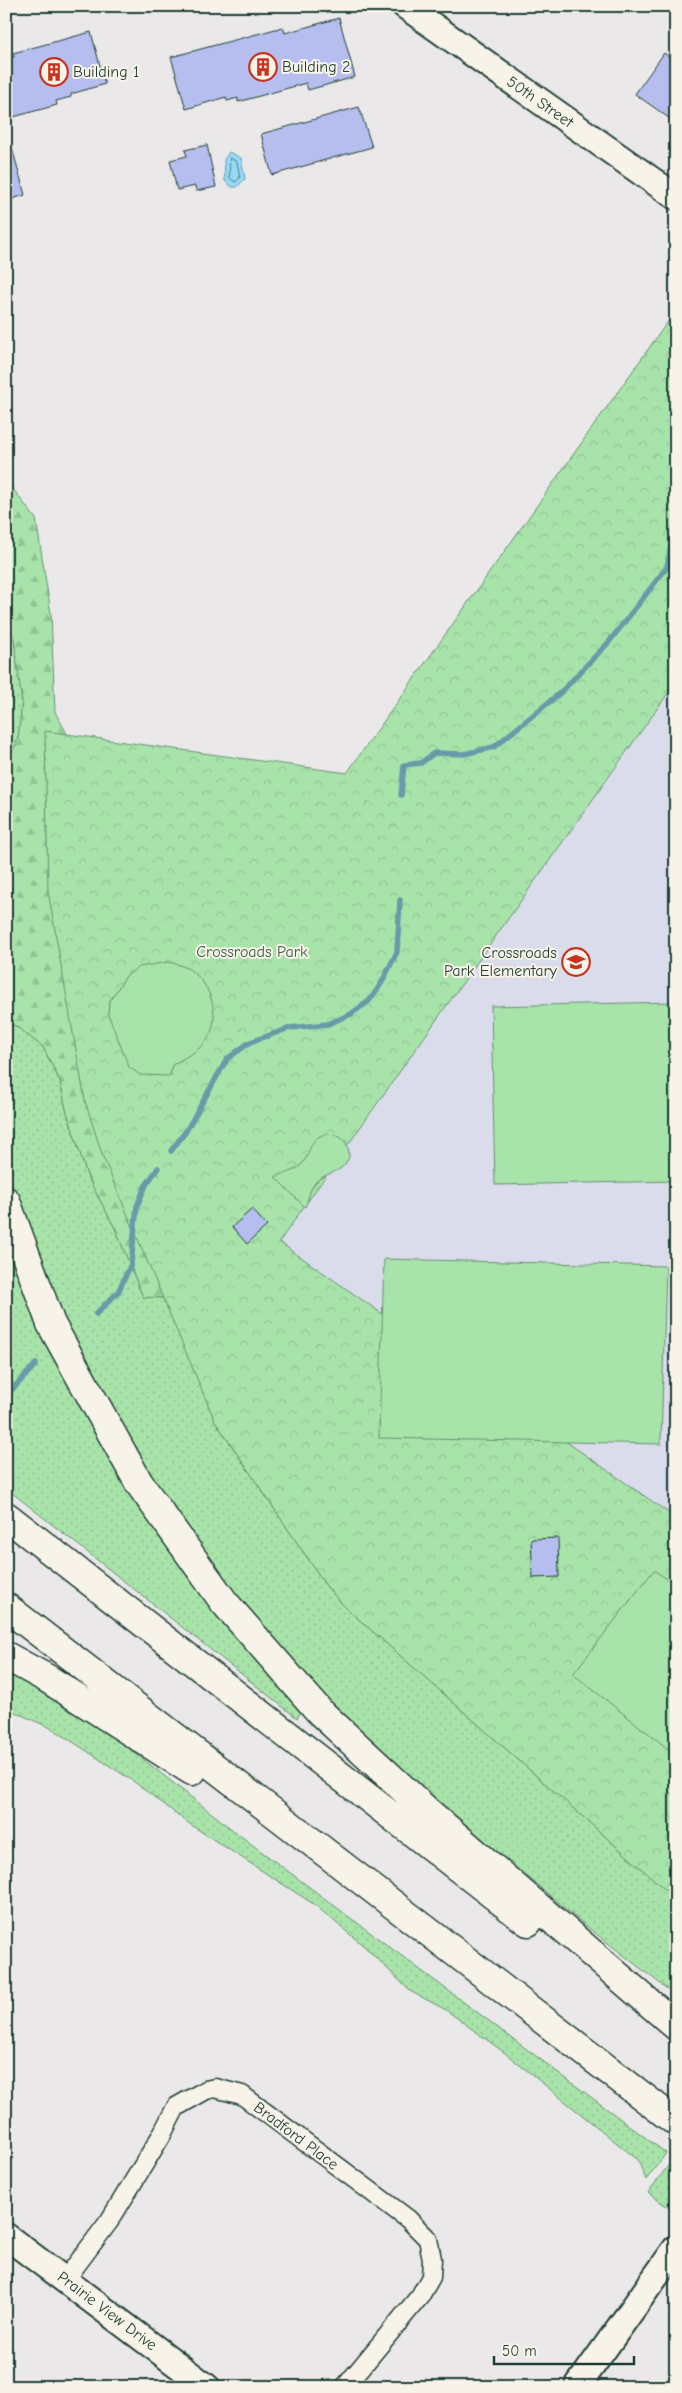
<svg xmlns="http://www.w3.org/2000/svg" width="682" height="2393" viewBox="0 0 682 2393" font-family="'Comic Neue',sans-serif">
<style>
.built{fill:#dadbeb}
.grass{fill:url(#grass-dots);stroke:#64906f}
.forest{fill:url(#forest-firs);stroke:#64906f}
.park{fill:url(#park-crowns);stroke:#64906f}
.garden{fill:#a8e4aa;stroke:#64906f}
.water{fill:#97d9f9;stroke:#679baa}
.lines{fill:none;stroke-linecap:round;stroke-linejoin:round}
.shore{stroke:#4f7b83;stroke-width:1}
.stream{stroke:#679baa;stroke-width:5.5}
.building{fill:#b5beef;stroke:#1f3d34}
.street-casing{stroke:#1f3d34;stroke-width:21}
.secondary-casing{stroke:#1f3d34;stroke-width:29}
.highway-casing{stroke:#1f3d34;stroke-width:31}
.street{stroke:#f7f3e8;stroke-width:18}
.secondary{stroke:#f7f3e8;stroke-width:25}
.highway{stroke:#f7f3e8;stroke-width:28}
.labels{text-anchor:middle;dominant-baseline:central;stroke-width:4;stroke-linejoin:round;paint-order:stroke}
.poi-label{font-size:16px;fill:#1f3d34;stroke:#f7f3e8;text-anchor:start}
.street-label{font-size:16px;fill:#1f3d34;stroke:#f7f3e8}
.park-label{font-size:16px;fill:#3a5e4c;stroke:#f7f3e8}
</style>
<defs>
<pattern id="grass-dots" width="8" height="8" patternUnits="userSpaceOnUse" patternTransform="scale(1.25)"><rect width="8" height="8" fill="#a8e4aa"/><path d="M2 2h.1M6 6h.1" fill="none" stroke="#90c493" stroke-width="1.8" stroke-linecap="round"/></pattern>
<pattern id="forest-firs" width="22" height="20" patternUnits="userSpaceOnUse" patternTransform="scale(1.25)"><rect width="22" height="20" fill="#a8e4aa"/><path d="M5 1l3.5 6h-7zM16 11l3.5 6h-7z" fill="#90c493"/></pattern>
<pattern id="park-crowns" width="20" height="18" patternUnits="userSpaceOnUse" patternTransform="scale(1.25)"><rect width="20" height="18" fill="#a8e4aa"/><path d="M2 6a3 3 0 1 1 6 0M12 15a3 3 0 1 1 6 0" fill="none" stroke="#90c493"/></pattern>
</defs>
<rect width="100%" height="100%" fill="#eae8e9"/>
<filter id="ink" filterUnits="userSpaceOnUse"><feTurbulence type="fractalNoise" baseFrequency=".02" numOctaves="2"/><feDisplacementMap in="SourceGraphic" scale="10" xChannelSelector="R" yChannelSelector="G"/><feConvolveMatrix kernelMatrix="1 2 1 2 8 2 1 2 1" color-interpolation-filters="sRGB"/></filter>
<g filter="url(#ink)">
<path class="built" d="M676,682v836l-397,-275z"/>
<path class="grass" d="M6,607c10,41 21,89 12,131 -2,10 -8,20 -12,29z
M6,1023l10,3 27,21 17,34 6,28 22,69 27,50 28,69 21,1 51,123 112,166 18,20 331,292v97l-95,-74 -54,-46 -5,5 -104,-89 -147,-148 -133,-181 -91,-176 -41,-111z
M6,1243c18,47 42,91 65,136 16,32 31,64 49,95 51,86 113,163 182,236l-5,8 -291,-230z
M6,1671l110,67 122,96 428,319 -20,27 -8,-20 -133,-107 -59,-43 -36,-19 -45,-44 -50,-42 -124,-80 -58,-44 -80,-52 -47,-21z
M673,2159l3,2v44l-4,5 -24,-17z"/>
<path class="forest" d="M6,480l30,39 15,95 4,98 33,60 76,526 -21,-1 -28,-69 -27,-50 -22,-69 -6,-28 -17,-34 -27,-21 -10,-3v-256l12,-28 4,-37 -8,-63 -8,-32z"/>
<path class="park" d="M676,310v372l-397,560 397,276v381l-331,-292 -18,-20 -112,-166 -112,-264 -18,-56 -37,-210 -3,-160 302,42z"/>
<path class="garden" d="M168,962c9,2 17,4 25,10 21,16 30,54 9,74 -8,7 -20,13 -30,19l-2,11 -30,-1 -11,-8 -21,-53 1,-12 17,-26 13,-9z
M676,1002v179l-181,4 -4,-179z
M325,1134c16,0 24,7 24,23 -6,17 -22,14 -33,25 -7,7 -7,17 -11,25l-30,-30c9,-4 19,-5 26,-12 12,-13 5,-24 24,-31z
M384,1259l282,7 -5,178 -282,-6z
M654,1570l22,16v169l-103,-81z"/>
<path class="water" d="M229,152l12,6 4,21 -8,8h-5l-7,-6 -1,-21z"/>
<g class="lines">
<path class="shore" d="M230,158l7,4 3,16 -5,4 -5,-4z"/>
<path class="stream" d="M401,795l3,-30 17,-2 13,-10 30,1 30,-7 66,-54 49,-51 58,-75 9,-49
M171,1151l15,-20 41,-72 23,-17 40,-14 38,-4 23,-10 18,-13 12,-17 16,-32 3,-52
M96,1314l22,-22 13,-28 6,-58 9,-21 12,-17
M6,1396l30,-32"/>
</g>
<path class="building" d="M339,18l16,59 -47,13 -2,-7 -68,19v-4l-11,3 -1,-4 -40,12 -15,-52 112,-30 2,6z
M91,32l14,52 -34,10v3l-15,4 1,4 -51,14v-60l8,-2 -1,-4z
M664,53l12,9v61l-41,-29z
M359,107l13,40 -100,28 -11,-41z
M11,144l14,51 -19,6v-56z
M207,145l9,42 -20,4 -1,-5 -18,4 -7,-30 17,-4 -2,-6z
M252,1209l15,17 -20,18 -15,-17z
M558,1538l1,39 -26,1 -2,-39z"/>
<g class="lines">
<defs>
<path id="street" d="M65,2280l45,-60 51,-84 15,-29 30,-17 9,-2 27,7 166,124 20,20 4,20 -1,18 -11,19 -75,91"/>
<path id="secondary" d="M405,6l271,191
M6,2236l201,151
M577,2387l99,-139"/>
<path id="highway" d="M6,1201l45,123 88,159 85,119 96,110 106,98 250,216
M6,1516l522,406
M6,1607l670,515
M6,1656l42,23 144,92"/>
</defs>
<use href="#street" class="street-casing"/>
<use href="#secondary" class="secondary-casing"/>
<use href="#highway" class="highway-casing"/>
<use href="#street" class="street"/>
<use href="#secondary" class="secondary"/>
<use href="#highway" class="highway"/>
</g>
</g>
<defs>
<symbol id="building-ring" viewBox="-11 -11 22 22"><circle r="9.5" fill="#f7f3e8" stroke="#c8321e" stroke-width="1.5"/><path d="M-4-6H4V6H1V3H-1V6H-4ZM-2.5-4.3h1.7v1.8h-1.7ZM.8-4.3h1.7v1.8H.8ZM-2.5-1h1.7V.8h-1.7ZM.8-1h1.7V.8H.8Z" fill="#c8321e"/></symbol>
<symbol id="school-ring" viewBox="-11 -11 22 22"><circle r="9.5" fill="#f7f3e8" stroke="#c8321e" stroke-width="1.5"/><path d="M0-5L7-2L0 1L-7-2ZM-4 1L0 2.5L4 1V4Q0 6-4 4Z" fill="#c8321e"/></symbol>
</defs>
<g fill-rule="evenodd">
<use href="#building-ring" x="247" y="51" width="32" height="32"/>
<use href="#building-ring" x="38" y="56" width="32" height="32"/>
<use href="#school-ring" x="560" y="946" width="32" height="32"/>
</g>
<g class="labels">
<g class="poi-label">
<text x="282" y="67">Building 2</text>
<text x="73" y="72">Building 1</text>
<text x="557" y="953" text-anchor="end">Crossroads<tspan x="557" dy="18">Park Elementary</tspan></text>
</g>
<g class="street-label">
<text transform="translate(540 102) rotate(35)">50th Street</text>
<text transform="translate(296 2136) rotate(37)">Bradford Place</text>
<text transform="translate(107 2311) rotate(37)">Prairie View Drive</text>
</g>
<g class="park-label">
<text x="252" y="952">Crossroads Park</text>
</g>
</g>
<rect width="682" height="2393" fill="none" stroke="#f7f3e8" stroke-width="25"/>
<rect x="12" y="12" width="657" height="2368" fill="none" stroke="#1f3d34" stroke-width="2" filter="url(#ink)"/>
<path d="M494 2356v8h140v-8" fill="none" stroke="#1f3d34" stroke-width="2.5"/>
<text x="502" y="2356" font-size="15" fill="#1f3d34" stroke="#f7f3e8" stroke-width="4" paint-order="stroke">50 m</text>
</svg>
